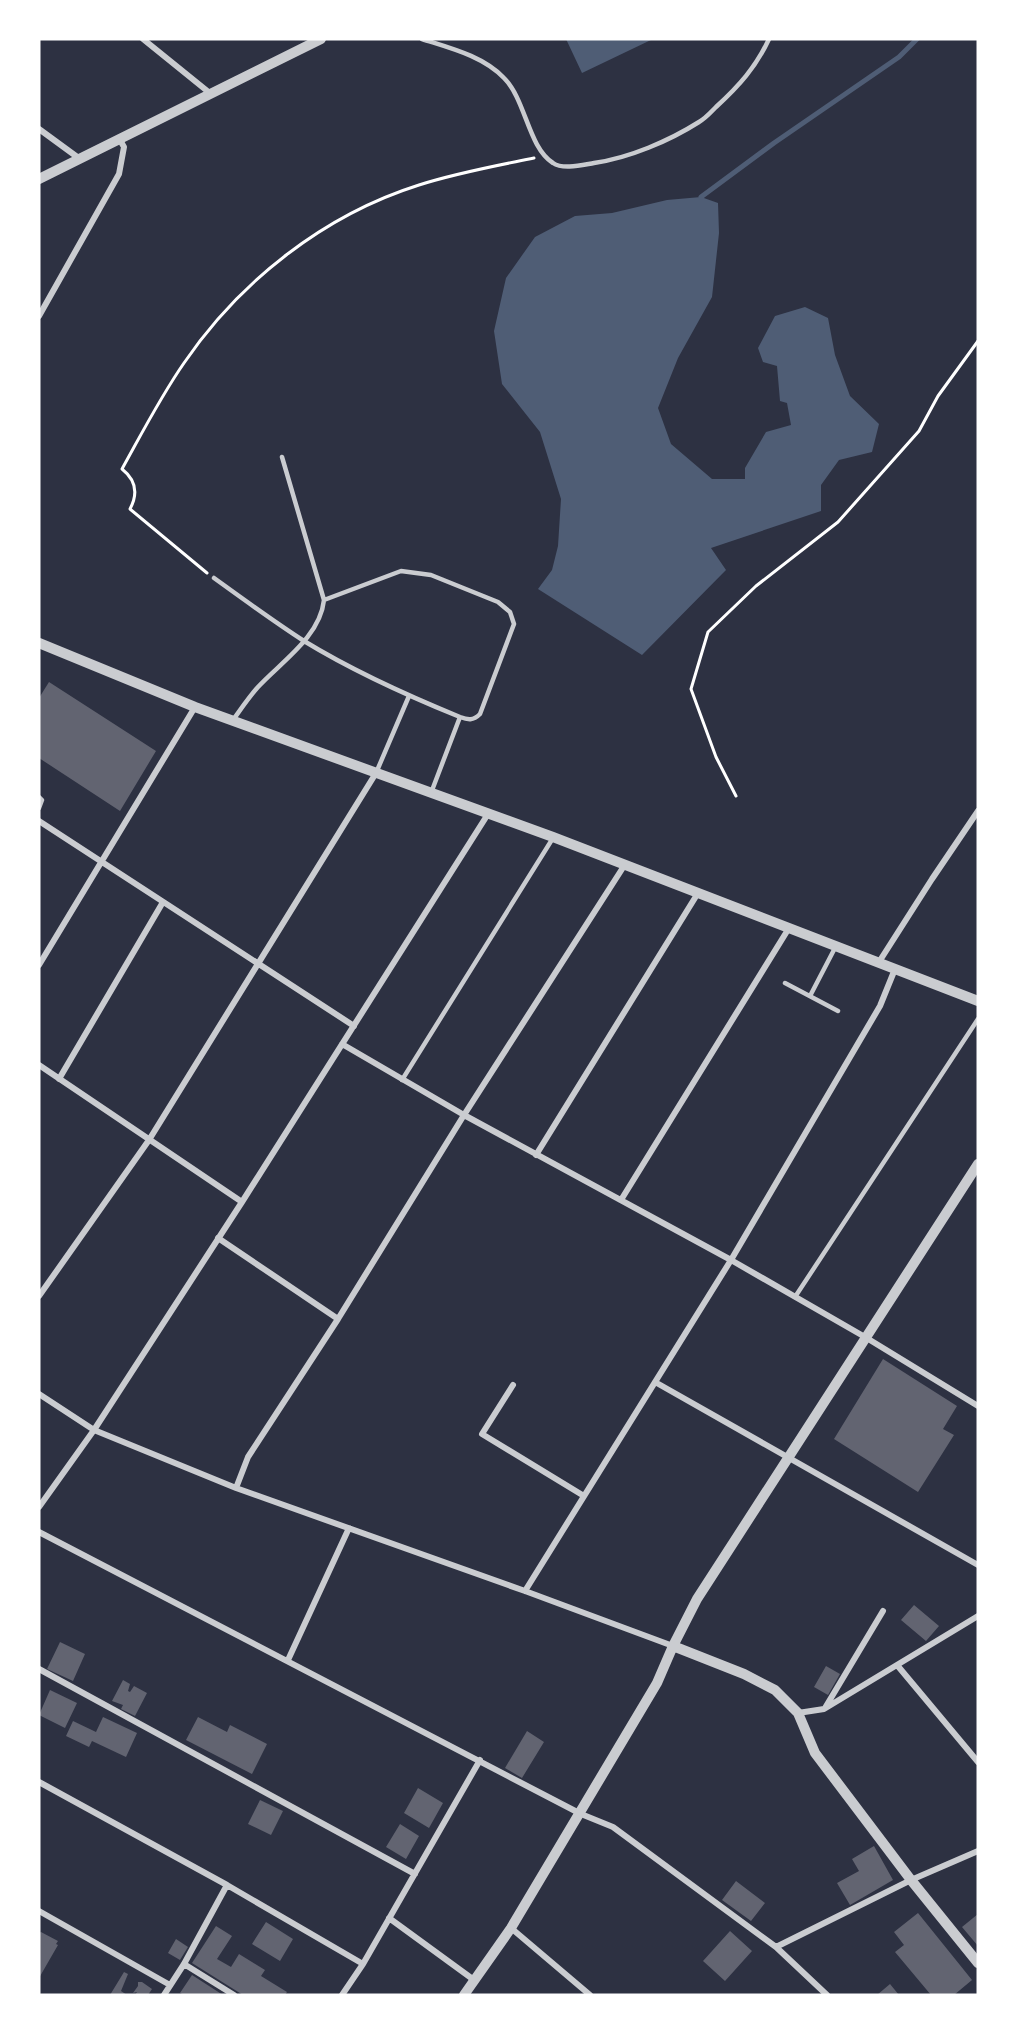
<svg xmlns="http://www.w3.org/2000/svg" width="1017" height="2034" viewBox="0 0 1017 2034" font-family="'Noto Serif',serif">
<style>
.water{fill:#4f5d75}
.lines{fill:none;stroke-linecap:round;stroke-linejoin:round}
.stream{stroke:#4f5d75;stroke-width:5}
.building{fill:#626471}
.path{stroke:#fff;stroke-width:3}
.service{stroke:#caccd0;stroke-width:4.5}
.minor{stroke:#caccd0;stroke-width:6}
.tertiary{stroke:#caccd0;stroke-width:10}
</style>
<rect width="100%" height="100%" fill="#2d3142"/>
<path class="water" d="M566,39h87l-71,34z
M701,197l17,6 1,30 -7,64 -34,61 -20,50 13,36 41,35h33v-11l21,-36 25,-7 -4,-22 -7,-2 -3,-35 -14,-4 -5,-14 17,-32 30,-9 23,11 7,37 15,41 29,28 -7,28 -33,8 -18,25v26l-110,37 15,22 -84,85 -104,-66 14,-19 6,-24 3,-47 -21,-67 -38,-48 -8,-53 12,-53 29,-41 40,-21 37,-3 55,-13z"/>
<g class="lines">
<path class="stream" d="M701,197l73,-54 125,-86 18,-18"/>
</g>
<path class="building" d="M49,682l107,69 -36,60 -81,-53v-60z
M883,1359l74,47 -14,23 11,6 -36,57 -84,-53z
M914,1605l25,21 -13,15 -25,-21z
M60,1642l25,12 -12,27 -26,-12z
M826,1666l14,8 -12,21 -14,-8z
M123,1680l7,4 -2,7 2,1 4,-6 13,7 -12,23 -14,-7 2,-4 -11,-4z
M50,1690l27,13 -12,25 -26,-13z
M103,1717l34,16 -11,24 -34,-16 -3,6 -23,-11 7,-15 23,11z
M198,1717l29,15 3,-7 37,19 -15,30 -66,-34z
M527,1731l17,11 -22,36 -17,-10z
M418,1788l25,15 -14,25 -25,-15z
M260,1800l23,11 -12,24 -23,-11z
M400,1824l19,12 -13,23 -20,-12z
M874,1846l19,34 -43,25 -13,-22 22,-12 -7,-12z
M736,1881l29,22 -14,18 -29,-21z
M918,1913l54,67 -18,15h-23l-36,-43 9,-7 -10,-13z
M978,1914v32l-16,-19z
M266,1922l27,17 -13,22 -28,-17z
M216,1926l16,10 -15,23 14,8 8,-13 26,16 -4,6 26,16 -2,3h-42l-51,-32z
M730,1931l22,20 -27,30 -22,-20z
M41,1932l17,9 -2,3 2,1 -19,33v-45z
M176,1939l12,8 -8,13 -12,-7z
M124,1972l4,2 -7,17 6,4h-17z
M192,1975l31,20h-39l-4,-2z
M138,1982h4l10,7 -4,6h-13l2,-3 -4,1 5,-7z
M890,1984l9,11h-22z"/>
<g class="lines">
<path class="path" d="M207,573l-77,-64c8,-15 6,-29 -8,-40 20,-36 39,-73 62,-106 56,-82 140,-148 235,-178 37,-12 76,-19 115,-27
M736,796l-20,-39 -25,-68 17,-57 48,-46 82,-64 81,-91 19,-35 40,-55"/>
<path class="service" d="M422,39c28,9 61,17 82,39 22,22 24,69 49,85 10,7 29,2 41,0 35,-5 75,-22 105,-41 7,-4 12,-10 17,-15 23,-21 40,-40 53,-68
M214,578c29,21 59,43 90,63 49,30 102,54 156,76 8,3 13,4 20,-3l34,-90 -4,-12 -12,-10 -67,-27 -30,-4 -77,29
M233,720c8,-11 16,-23 25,-33 23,-25 62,-50 66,-87l-42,-143
M376,773l33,-77
M431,793l29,-76
M39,797l3,3 -3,8
M785,983l53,28
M810,996l26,-50
M402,1080l151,-242
M795,1297l183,-278"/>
<path class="minor" d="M143,39l68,55
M39,129l41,30
M39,316l80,-142 5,-27 -4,-7
M39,821l315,205
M879,962l53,-83 46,-68
M39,965l156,-258
M342,1044l122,71 267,145 134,77 113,69
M39,1065l203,137
M59,1079l104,-177
M536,1155l162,-262
M621,1200l168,-272
M218,1238l120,81
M39,1296l110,-156 227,-367
M655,1382l323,183
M513,1385l-31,49 102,62
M39,1394l55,36 142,58 289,103 148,55
M236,1488l12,-31 90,-138 126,-204 160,-249
M39,1507l55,-77 148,-228 246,-388
M39,1532l542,282 32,13 163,120 51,48
M525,1591l206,-331 149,-254 15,-37
M288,1660l61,-132
M897,1665l81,97
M39,1669l376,205
M825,1708l58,-97
M798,1713l26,-4 154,-93
M39,1782l188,103 136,79
M39,1911l131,74
M389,1918l85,62
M511,1928l79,67
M776,1947l135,-67 67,-29
M184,1964l50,31
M164,1995l20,-31 43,-79
M342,1995l21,-31 117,-204"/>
<path class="tertiary" d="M39,179l282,-140
M39,643l156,64 358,130 425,164
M673,1646l71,28 31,16 23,23 17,40 96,127 67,83
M464,1995l47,-67 146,-245 16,-37 24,-47 281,-435"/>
</g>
<rect width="1017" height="2034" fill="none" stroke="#ffffff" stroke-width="81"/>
</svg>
